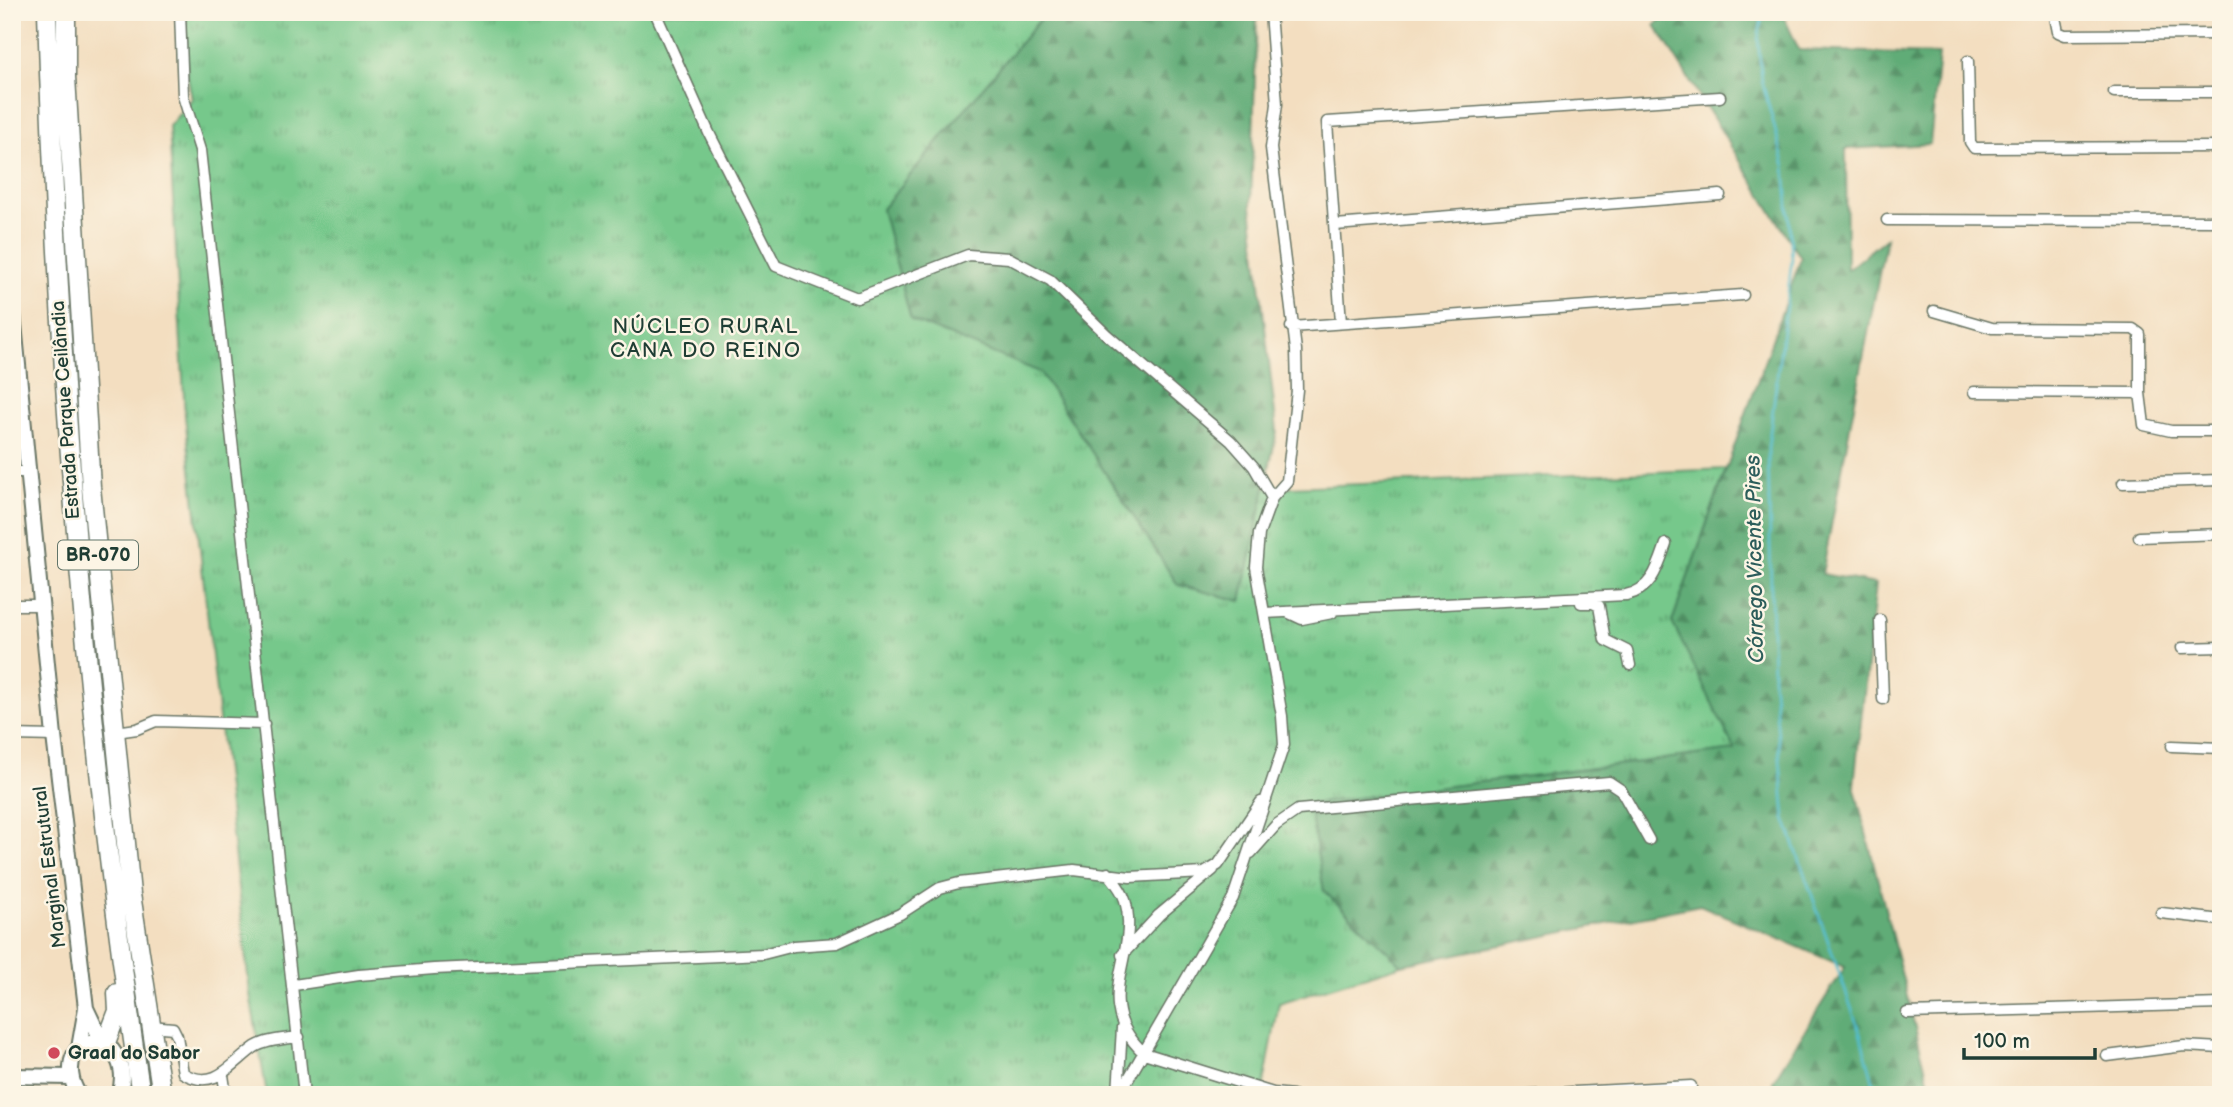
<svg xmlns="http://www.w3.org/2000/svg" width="2233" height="1107" viewBox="0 0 2233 1107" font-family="'Balsamiq Sans',sans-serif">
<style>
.grass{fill:url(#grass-tufts);stroke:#4a8260;stroke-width:2}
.forest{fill:url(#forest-firs);stroke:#407456;stroke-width:2}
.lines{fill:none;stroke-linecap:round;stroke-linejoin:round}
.stream{stroke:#53becf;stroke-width:2.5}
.street-casing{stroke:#697565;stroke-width:13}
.secondary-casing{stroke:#697565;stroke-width:18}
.highway-casing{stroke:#697565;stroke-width:21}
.street{stroke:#fff;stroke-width:10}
.secondary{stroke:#fff;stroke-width:14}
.highway{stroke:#fff;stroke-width:18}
.poi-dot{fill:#d1495b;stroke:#fcf5e5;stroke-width:2.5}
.labels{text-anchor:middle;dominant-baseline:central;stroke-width:5;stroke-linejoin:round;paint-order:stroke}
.shield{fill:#fcf5e5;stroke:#617469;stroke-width:2}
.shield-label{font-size:18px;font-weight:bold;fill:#1f3d34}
.street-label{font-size:19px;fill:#1f3d34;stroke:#fcf5e5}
.poi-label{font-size:19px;font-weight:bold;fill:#1f3d34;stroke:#fcf5e5;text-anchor:start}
.neighbourhood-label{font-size:21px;letter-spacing:2px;fill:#1f3d34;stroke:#fcf5e5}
.water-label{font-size:21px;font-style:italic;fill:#2c5d5b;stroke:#fcf5e5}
</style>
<defs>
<pattern id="grass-tufts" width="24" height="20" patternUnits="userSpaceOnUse" patternTransform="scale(1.75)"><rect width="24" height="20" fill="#76c88b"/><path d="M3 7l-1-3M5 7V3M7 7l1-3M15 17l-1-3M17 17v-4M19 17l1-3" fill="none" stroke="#60a472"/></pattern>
<pattern id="forest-firs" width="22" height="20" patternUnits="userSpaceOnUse" patternTransform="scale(1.75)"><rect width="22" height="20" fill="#60ac77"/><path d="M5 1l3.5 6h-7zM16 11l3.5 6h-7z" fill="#4f8d62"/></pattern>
</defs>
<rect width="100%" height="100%" fill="#fcf5e5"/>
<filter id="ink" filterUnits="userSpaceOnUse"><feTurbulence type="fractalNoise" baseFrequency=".0143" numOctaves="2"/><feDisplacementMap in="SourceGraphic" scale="14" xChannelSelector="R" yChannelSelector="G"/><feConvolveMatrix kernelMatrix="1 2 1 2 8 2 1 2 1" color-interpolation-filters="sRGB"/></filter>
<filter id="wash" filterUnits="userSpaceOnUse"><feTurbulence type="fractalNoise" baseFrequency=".00686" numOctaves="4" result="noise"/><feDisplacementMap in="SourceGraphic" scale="28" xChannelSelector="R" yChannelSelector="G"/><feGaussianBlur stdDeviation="1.57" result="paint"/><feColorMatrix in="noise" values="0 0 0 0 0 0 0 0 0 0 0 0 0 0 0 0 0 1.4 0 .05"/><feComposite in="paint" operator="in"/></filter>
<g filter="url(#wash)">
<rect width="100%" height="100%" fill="#f3dec0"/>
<path class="grass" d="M186,12h860l-164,197 29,111 129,52 138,213 63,16 24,-113 461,-19 -54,153 64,128 -427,54 15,87 78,74 -123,38 -17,92h-995l-17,-101 -65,-578 -16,-290 23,-27 -5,-26z"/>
<path class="forest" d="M1046,12h211l-6,194 26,225 -36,170 -63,-16 -138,-213 -129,-52 -29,-111z
M1669,12h117l-3,3 16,35 140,4 -9,90 -84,5 1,121 39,-32 -64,336 54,10 -22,201 78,310h-158l-1,-14 72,-114 -145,-62 -298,60 -78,-74 -15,-87 426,-54 -63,-128 129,-364 -146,-233z"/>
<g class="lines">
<path class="stream" d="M1763,12l-5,28 4,41 23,85 7,93 -24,189 5,229 12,141 74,212 18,65"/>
</g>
</g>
<g filter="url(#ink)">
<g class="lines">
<defs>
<path id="street" d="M180,12l3,84 17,54 104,945
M655,12l54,121 67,133 81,32 111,-43 41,3 41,22 57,55 124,106 23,26 18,31
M2054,12l4,20 7,3 156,-1
M1968,61l2,81 4,6 247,-1
M2114,92h107
M1887,220l334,1
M1335,225l385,-30
M1934,311l58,17 141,1 7,5v59l4,32 27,6h50
M1341,323l-14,-201 393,-25
M1291,327l452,-32
M1974,392l166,1
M12,472h15
M2123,483l98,-3
M2139,537l82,-3
M1581,603h12l6,3 6,34 22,11 3,14
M12,605h31
M1287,612l15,7 30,-6
M1264,613l362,-18c26,-5 32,-28 40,-51
M1880,620l3,79
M2182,648l39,-1
M116,732l21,-3 19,-8 108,3
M12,735l42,1
M2172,746l49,2
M1251,853l25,-28 22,-15 311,-28 12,8 28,50
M1108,873c7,9 14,17 17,27 16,55 -37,101 19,153l129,40 20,2
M2161,913l60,7
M1122,955l37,-40 54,-45
M294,985l65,-10 75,-6 329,-15 31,-8 43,-3 63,-29 40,-26 19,-5 115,-13 56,7 74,-4 14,-8 43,-63
M1907,1013l314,-9
M151,1026l22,2 4,8 6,37c32,19 49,-10 72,-26 11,-7 30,-8 44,-10
M2107,1056l77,-10 37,2
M223,1075l3,20
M1118,1093l4,-65
M1119,1095l114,-197 51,-153 -2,-29 -26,-149 3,-33 13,-36 15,-17 10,-91 -1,-40 -25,-202 6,-44 -7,-92
M1516,1095l175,-9"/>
<path id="secondary" d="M12,303l42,433 32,272 -7,40
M86,1008l17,36
M12,1076l58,1
M79,1095c-18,-27 -5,-65 31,-48 12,15 15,29 9,48"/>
<path id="highway" d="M47,12c11,362 40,725 94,1083
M66,12v65l25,410 40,407 31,201
M105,1045l13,-34 -1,-18"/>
</defs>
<use href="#street" class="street-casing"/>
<use href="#secondary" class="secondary-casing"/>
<use href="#highway" class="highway-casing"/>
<use href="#street" class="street"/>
<use href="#secondary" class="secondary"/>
<use href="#highway" class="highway"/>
</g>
</g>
<circle class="poi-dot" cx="54" cy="1053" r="7"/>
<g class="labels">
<rect class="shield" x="58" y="540.5" width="80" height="29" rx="5"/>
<g class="shield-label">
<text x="98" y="555">BR-070</text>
</g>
<g class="street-label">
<text transform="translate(66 410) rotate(-94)">Estrada Parque Ceilândia</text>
<text transform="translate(50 867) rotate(-97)">Marginal Estrutural</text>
</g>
<g class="poi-label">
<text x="68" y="1053">Graal do Sabor</text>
</g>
<g class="neighbourhood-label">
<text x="706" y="326">NÚCLEO RURAL<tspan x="706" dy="24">CANA DO REINO</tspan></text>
</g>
<g class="water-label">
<text transform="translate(1755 559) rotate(-91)">Córrego Vicente Pires</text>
</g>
</g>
<rect width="2233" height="1107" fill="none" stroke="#fcf5e5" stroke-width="42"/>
<path d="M1964 1048v10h131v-10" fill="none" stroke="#1f3d34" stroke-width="3.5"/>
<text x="1974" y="1048" font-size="21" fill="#1f3d34" stroke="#fcf5e5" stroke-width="5" paint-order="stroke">100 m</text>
</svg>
